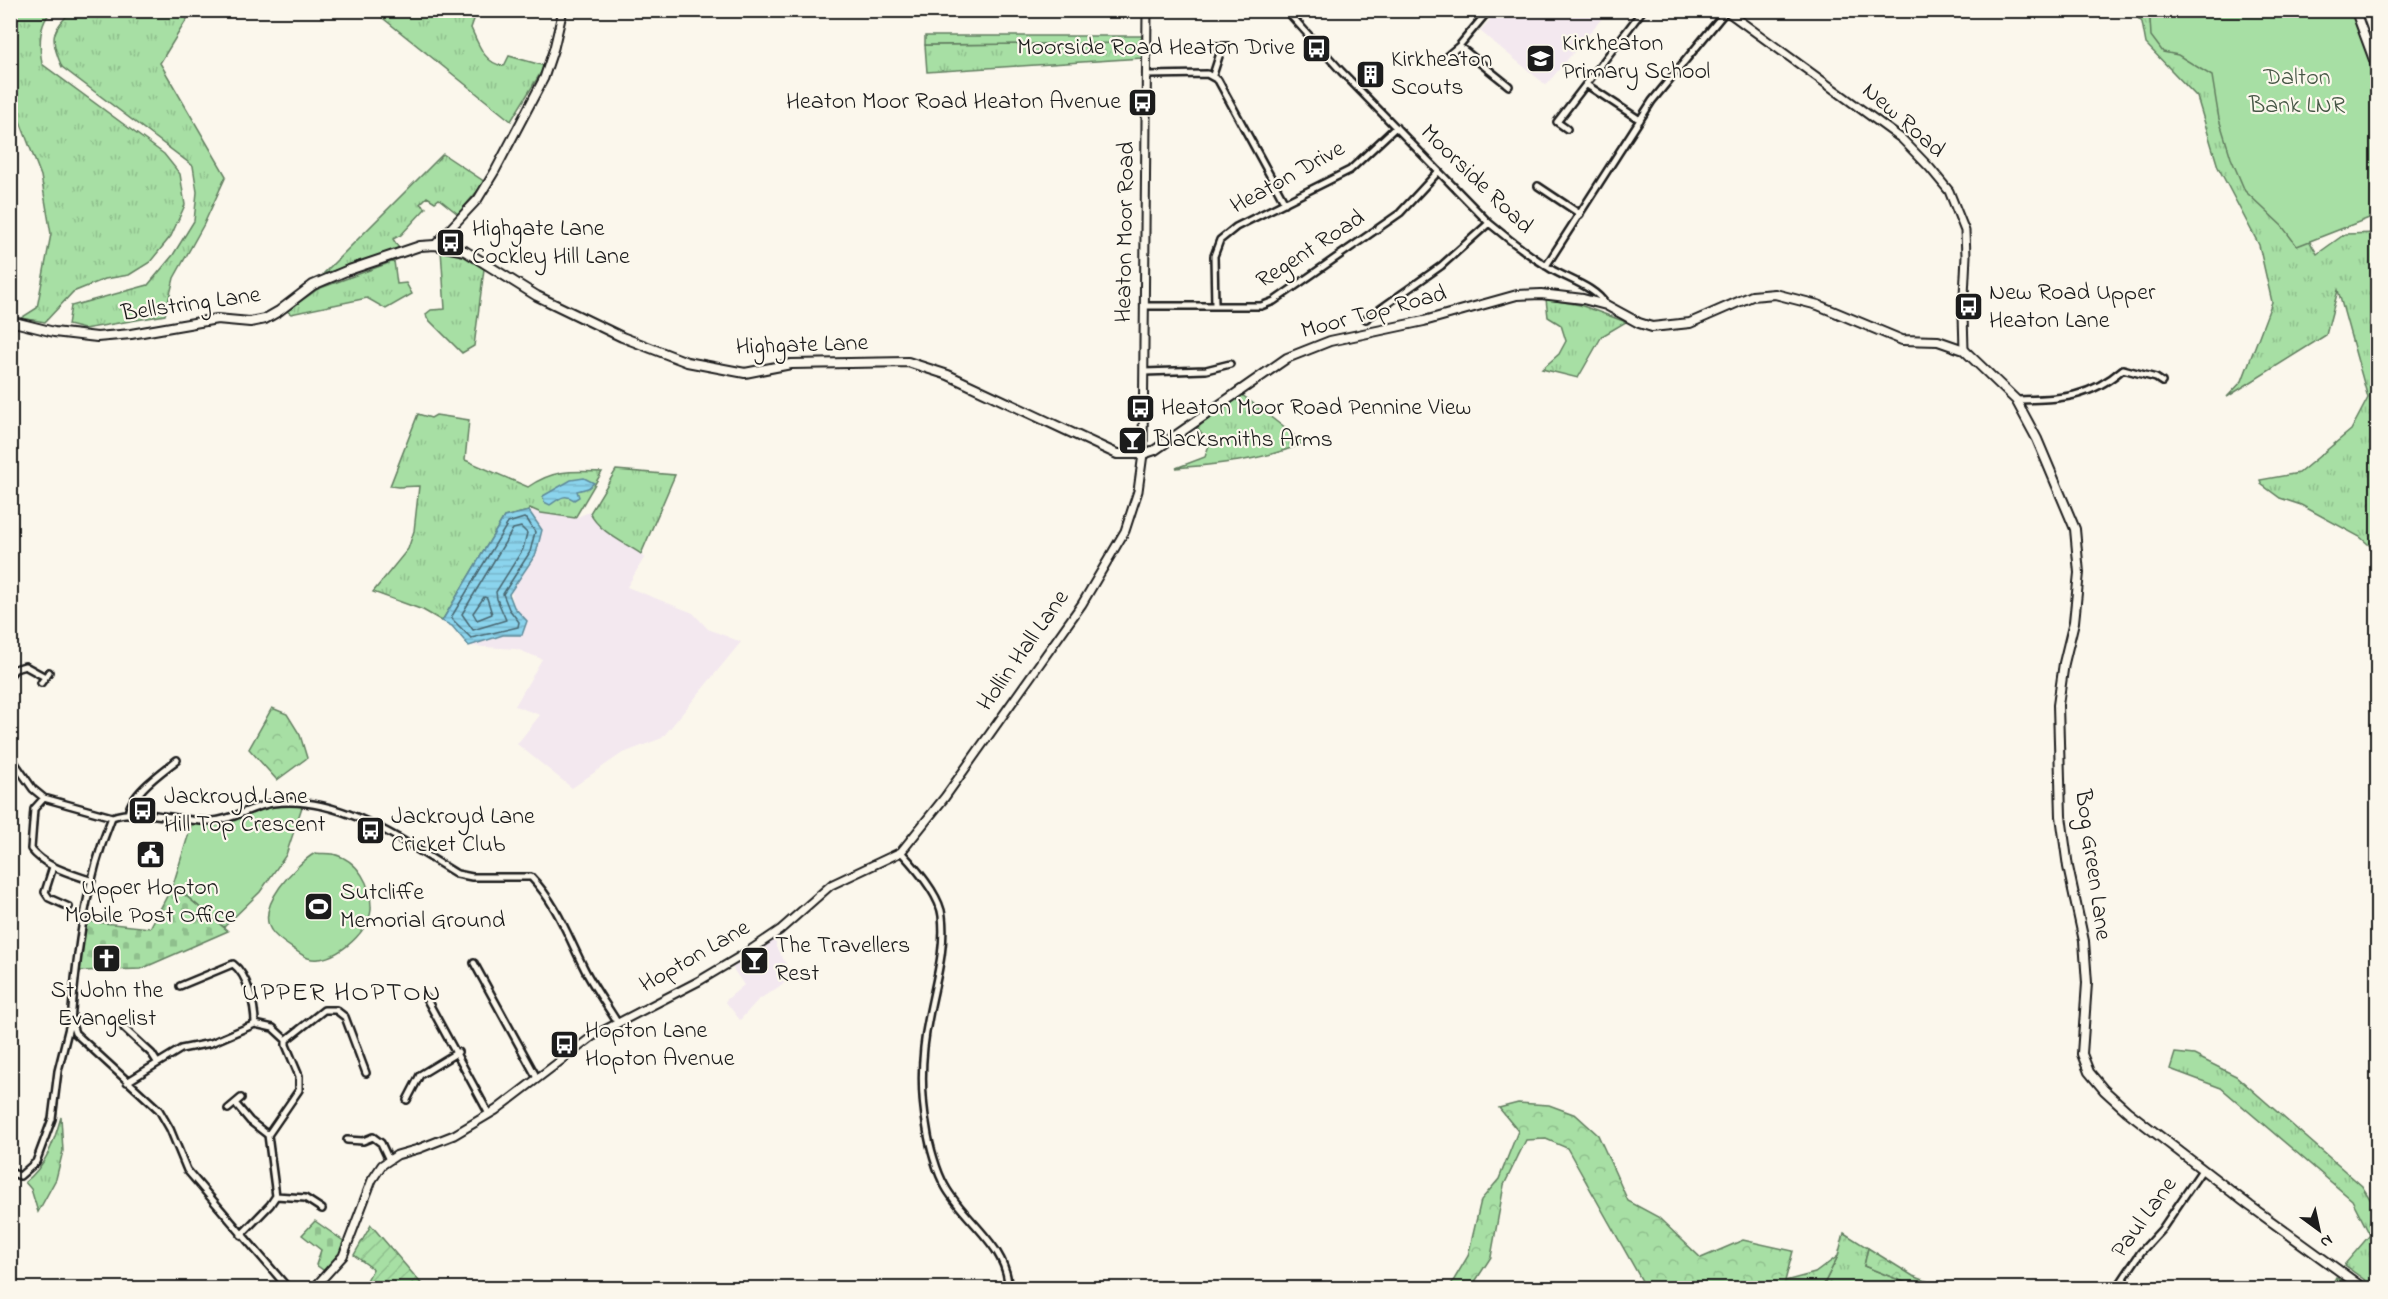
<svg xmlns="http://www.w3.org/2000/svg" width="2388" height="1299" viewBox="0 0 2388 1299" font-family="'Indie Flower',sans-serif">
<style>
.built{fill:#f3e8ef}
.grass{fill:url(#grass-tufts);stroke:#627e60;stroke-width:1.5}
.forest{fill:url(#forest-crowns);stroke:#627e60;stroke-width:1.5}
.cemetery{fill:url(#cemetery-stones);stroke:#627e60;stroke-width:1.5}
.park{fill:#a7dfa4;stroke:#627e60;stroke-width:1.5}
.garden{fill:url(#garden-furrows);stroke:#627e60;stroke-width:1.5}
.water{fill:url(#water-rules);stroke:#5f8a99;stroke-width:1.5}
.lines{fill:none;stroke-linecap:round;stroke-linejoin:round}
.shore{stroke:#486670;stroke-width:1.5}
.minor-casing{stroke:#1c1c1c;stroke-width:10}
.tertiary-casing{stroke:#1c1c1c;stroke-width:11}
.secondary-casing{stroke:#1c1c1c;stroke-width:12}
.minor{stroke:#fbf7ec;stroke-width:5}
.tertiary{stroke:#fbf7ec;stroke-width:7}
.secondary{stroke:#fbf7ec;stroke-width:8}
.labels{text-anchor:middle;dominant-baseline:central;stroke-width:4.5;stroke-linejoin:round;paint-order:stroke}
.poi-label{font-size:24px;fill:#1c1c1c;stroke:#fbf7ec;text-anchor:start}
.park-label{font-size:24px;fill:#465645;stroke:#fbf7ec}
.street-label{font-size:24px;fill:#1c1c1c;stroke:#fbf7ec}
.quarter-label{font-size:27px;letter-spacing:1.5px;fill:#1c1c1c;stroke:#fbf7ec}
</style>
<defs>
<pattern id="grass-tufts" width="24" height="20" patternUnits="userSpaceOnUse" patternTransform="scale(1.5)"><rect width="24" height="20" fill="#a7dfa4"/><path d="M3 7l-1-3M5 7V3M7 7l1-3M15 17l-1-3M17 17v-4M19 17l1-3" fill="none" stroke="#8fbf8d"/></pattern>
<pattern id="forest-crowns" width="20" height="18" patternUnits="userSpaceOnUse" patternTransform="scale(1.5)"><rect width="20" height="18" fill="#a7dfa4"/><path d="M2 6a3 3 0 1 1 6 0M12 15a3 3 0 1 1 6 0" fill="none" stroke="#8fbf8d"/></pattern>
<pattern id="cemetery-stones" width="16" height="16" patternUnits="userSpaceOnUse" patternTransform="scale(1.5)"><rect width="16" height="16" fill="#a7dfa4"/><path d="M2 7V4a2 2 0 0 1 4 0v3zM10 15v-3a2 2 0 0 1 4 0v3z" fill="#8fbf8d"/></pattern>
<pattern id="garden-furrows" width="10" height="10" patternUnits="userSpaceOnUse" patternTransform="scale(1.5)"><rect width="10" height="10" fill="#a7dfa4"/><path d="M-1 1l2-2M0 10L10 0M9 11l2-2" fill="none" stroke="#8fbf8d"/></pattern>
<pattern id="water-rules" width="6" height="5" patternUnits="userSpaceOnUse" patternTransform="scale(1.5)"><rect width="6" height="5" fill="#8bd4ed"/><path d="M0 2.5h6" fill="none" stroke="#77b5cb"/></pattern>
</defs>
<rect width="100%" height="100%" fill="#fbf7ec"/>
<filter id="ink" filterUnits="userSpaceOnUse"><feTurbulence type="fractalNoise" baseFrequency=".0167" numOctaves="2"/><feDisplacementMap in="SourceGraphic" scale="12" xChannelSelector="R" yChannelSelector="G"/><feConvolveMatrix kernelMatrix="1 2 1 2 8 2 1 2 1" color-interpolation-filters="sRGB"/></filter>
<g filter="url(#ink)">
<path class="built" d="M1497,11v-1l111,1 -62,74 -66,-54z
M529,507l46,11 14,-6 4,8 10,8 38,26 3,4 -17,29 66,26 15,16 33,13 -79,96 -41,16 -49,34 -55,-44 23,-29 -25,-9 27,-47 -26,-10 -47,-3 35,-11 23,-14 -13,-14 -3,-16 25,-37 -2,-35z
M776,936v11l18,30 -36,23 -18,20 -15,-19 19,-16 -13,-19z"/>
<path class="grass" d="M11,10l41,1c-14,13 -13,35 -10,53l122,90 16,20 5,31 -14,31 -21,26 -21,13 -24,4 -32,13 -28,30 -24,-4 16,-10 14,-74 -10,-58 -30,-78z
M72,11h120l-32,52 66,113 -22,48 -30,54 -9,37 -81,14 -16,-4 3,-19 77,-21 25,-30 21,-34 3,-29 -4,-26 -131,-99c-12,-27 -12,-36 10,-56z
M374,11h103l-6,17c7,15 13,36 33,38l5,-10 36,10 -34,55z
M2131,11h36l37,48 113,195 28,-20 32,-1v319l-17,-15 -59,-32 -21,-7 -19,-14 -1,-4 39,-7 52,-43 17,-32 -30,-108 -12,45 -99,62 15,-16 30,-79 -13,-57 -41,-78 -21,-70 -51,-53 -4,-22z
M1144,36l-2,22 -215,14 -2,-27 212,-2z
M443,154l42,28 -27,32 -19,-15 -4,3 -8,-5 -7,7 6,4 -25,27 -8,4 7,11 -77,24z
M441,250l22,5 21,14 -10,77 -12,7 -35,-35 -1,-4 5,-4 14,-1z
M394,261l3,23 9,-1 6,11 -26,15 -19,-11 -76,16 -4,-3 31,-22z
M1546,299l34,6 46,17 -24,14 -24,42 -36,-9 17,-15 7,-13 -5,-16 -13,-8z
M1241,394l63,49c-39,17 -85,21 -128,25l29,-11 5,-15 -13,-14z
M418,414l13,4 5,-3 33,5 -4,40 63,27c26,-18 44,-16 74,-15l-27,46 -34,-5 -11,-5 -1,3 -25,6 -62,104 -19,-11 -50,-18 35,-43 6,-18 5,-45 -21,1 -8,-1z
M616,470l59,5 -34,79c-16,-11 -43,-23 -51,-41z
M2175,1053l19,2 42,21 126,110 15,24v59l-8,14 -25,-18 26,-30 -18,-35 -131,-112 -51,-19z
M61,1117l2,34 -7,28 -18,33 -7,-23 -6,-7c21,-16 29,-40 36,-65z
M1844,1233l24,15 -4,18 55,22h-97l16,-32z"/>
<path class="forest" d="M925,36h219l-7,7 -212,2z
M272,708l15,6 13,21 7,23 -30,22 -28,-31z
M1518,1103l31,2 27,10 22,20 30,66 30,16 43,41 42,-18 50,11 -8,30 30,-8 23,-17 -16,32h-176l-79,-140 -21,-9 -20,1 -22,45 -13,72 -20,31h-22l19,-32 13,-56 18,-21 19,-48 -19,-23z
M1868,1248l45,28 32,12h-26l-55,-22z
M2336,1277l18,11h-24z"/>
<path class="cemetery" d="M173,885l55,46 -87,38 -61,2 5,-50 65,7z
M315,1221l30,21 -4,13 -15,17 -10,-7 5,-15 -19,-15z"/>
<path class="park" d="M2140,11h214l23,66v138l-80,31 -15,-20 -37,-35 -14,-33 -12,-39 -7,-43 -34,-21 -15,-3 -12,-16 -1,-17z
M303,804l-17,51 -26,37 -36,35 -51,-42 19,-62 32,-1 48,-17z
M315,853c5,1 12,0 18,1 25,6 39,31 38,56 -2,23 -40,56 -63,48 -5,-2 -11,-7 -16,-10 -6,-4 -17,-11 -21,-18 -15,-24 24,-65 44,-77z"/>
<path class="garden" d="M371,1225l54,63h-62l10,-19 -19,-14z"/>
<path class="water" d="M584,478l10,5 -6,5 -11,3 2,6 -5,3c-10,-7 -15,-1 -24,5l-6,-3 -1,-6 28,-16z
M529,511l13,19 -6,24 -27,40 5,13 13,14 -5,14h-19l-34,11 -17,-20 -10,-5 62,-104z"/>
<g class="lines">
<path class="shore" d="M524,518l3,1 8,13 -5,20 -27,42 6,15 10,13 -1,5 -47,11 -19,-19v-3l56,-93z
M521,527l6,6 -4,16 -27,43 1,7 9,21 -33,10 -11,-16 51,-85z
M484,597l3,1 5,16 -15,6 -4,-7z"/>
<defs>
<path id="minor" d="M1092,10h26
M1286,10l55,61 148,152c20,17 40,32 62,46 16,10 45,18 55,36
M1216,46h12
M1459,46l50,40
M1447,56l12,-10 30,-36
M1148,75l59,-1 11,6 67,123
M1213,75l9,-28
M1587,85l53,35
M1567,129l-10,-7 86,-112
M1538,186l42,28
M1546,266l106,-165 74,-90
M1215,305l-1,-49 6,-16 16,-13 114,-57 46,-43
M1145,306h116l13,-5 126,-88 38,-41
M1366,319l75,-53 48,-43
M1144,372l62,-2 24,-6
M2016,400c43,-1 73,-1 107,-31l33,9 6,4
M10,675l5,-6 10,-3 20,11
M41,683l8,-11
M10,756l23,33 11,9 68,19
M44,798l-10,11 -3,40c15,19 39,24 61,32
M128,814c2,-20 34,-42 49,-54
M112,817c31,-11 68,6 100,4 22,-1 40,-15 61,-18 66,-9 130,38 184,71l15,3h59c25,26 36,57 52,89 9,19 23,38 34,56
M112,817c-27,66 -35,134 -41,204l4,12 84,77 11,19 17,41 101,118
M901,852c14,15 39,44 41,64 4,34 -7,67 -13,100 -8,38 -9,75 -2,113 2,15 10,44 18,57 18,34 64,61 63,102
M53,867l-8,25 4,6 20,9
M474,963l63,115
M180,986l53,-22c15,11 22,42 22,60
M426,998l63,116
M124,1028l28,26 5,8
M127,1082l54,-33 30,-6 44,-19 18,4 13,12
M407,1100l13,-25 38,-23
M235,1103l15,18 18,14
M228,1109l13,-11
M347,1140l16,1 10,-4 8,6 8,17
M10,1172l10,4 16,-14 16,-43 6,-48 12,-48
M276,1196l29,2 17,11
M241,1235l29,-30 6,-9 -8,-61 31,-45v-14l-13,-31v-5l38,-30h12l9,7 21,56
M2117,1288l24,-36 21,-23 40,-59"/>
<path id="tertiary" d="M1725,10l177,129 28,29 19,23 16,40 1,25 -3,59 1,35
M2355,10l23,62
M435,245l43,-46 17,-28 49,-93 10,-30 9,-38
M314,1288l29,-32 29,-76 10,-15 15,-10 21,-6 36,-14 42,-25 97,-74 106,-55 47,-28 34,-23 51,-45 70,-33 44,-55 137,-193 43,-73 13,-40 5,-37 4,-444"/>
<path id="secondary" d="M10,321l44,11 43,5 34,-3 86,-15 33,3 15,-3 14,-8 34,-26 33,-14 74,-25 15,-1 30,6 72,45 85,41 65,25 58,11 46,-9 117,-2 40,13 169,79h26l12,-4 132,-92 43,-17 94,-20 93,-26 24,-1 42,5 23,6 33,18 13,4 38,-4 62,-27 23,-2 43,11 84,35 36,1 26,9 52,50 21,39 38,90 4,44 -5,49 -10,41 -6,42 3,111 7,51 16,74 3,42 -5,71 7,18 15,18 23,21 123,95 113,82"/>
</defs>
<use href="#minor" class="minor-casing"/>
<use href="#tertiary" class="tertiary-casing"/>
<use href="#secondary" class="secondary-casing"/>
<use href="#minor" class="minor"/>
<use href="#tertiary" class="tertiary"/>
<use href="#secondary" class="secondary"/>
</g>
</g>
<defs>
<symbol id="bus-square" viewBox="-11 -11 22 22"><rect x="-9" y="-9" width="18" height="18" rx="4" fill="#1c1c1c" stroke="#fbf7ec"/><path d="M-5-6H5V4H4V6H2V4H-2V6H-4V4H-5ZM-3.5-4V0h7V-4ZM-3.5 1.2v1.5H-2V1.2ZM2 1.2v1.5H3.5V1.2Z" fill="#fff"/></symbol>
<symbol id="school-square" viewBox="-11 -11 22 22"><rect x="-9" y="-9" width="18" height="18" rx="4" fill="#1c1c1c" stroke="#fbf7ec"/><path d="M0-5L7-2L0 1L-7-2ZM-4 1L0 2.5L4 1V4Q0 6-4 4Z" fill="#fff"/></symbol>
<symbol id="building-square" viewBox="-11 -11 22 22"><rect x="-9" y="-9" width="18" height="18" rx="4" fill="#1c1c1c" stroke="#fbf7ec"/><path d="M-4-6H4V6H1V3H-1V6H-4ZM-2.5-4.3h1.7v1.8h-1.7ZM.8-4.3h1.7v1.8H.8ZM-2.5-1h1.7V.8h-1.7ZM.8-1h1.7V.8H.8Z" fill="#fff"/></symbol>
<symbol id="bar-square" viewBox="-11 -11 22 22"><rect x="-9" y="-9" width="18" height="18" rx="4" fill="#1c1c1c" stroke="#fbf7ec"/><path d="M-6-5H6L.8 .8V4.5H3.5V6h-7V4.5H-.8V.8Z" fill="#fff"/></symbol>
<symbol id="civic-square" viewBox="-11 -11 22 22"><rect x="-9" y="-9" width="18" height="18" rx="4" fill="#1c1c1c" stroke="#fbf7ec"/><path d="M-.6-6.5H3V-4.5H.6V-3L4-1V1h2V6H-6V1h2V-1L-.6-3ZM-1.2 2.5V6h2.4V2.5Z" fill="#fff"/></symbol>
<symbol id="stadium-square" viewBox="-11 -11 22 22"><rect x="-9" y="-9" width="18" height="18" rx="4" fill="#1c1c1c" stroke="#fbf7ec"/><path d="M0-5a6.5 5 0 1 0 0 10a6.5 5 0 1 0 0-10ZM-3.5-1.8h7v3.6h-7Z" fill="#fff"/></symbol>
<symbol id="church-square" viewBox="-11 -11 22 22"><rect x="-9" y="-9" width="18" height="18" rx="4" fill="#1c1c1c" stroke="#fbf7ec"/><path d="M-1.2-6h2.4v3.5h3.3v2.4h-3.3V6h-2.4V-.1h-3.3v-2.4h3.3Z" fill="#fff"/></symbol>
</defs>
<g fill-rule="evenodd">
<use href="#bus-square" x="1300" y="32" width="33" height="33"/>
<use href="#school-square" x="1524" y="42" width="33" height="33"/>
<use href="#building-square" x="1354" y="58" width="33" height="33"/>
<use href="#bus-square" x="1126" y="86" width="33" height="33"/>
<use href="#bus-square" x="434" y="226" width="33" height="33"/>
<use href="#bus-square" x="1952" y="290" width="33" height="33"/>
<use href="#bus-square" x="1124" y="392" width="33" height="33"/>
<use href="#bar-square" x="1116" y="424" width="33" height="33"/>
<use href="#bus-square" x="126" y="794" width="33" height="33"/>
<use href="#bus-square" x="354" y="814" width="33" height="33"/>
<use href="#civic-square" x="134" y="838" width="33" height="33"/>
<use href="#stadium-square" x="302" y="890" width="33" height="33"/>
<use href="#church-square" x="90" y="942" width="33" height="33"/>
<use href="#bar-square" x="738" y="944" width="33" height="33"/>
<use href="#bus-square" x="548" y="1028" width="33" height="33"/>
</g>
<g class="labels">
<g class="poi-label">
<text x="1562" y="44">Kirkheaton<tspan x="1562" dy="28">Primary School</tspan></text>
<text x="1295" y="48" text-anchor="end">Moorside Road Heaton Drive</text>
<text x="1391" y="60">Kirkheaton<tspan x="1391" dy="28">Scouts</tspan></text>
<text x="1121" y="102" text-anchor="end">Heaton Moor Road Heaton Avenue</text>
<text x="472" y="229">Highgate Lane<tspan x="472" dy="28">Cockley Hill Lane</tspan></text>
<text x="1989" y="293">New Road Upper<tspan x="1989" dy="28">Heaton Lane</tspan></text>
<text x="1161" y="408">Heaton Moor Road Pennine View</text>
<text x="1154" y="440">Blacksmiths Arms</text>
<text x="164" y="797">Jackroyd Lane<tspan x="164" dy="28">Hill Top Crescent</tspan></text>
<text x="391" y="817">Jackroyd Lane<tspan x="391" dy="28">Cricket Club</tspan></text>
<text x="150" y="888" text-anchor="middle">Upper Hopton<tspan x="150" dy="28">Mobile Post Office</tspan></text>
<text x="340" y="893">Sutcliffe<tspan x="340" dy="28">Memorial Ground</tspan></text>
<text x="775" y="946">The Travellers<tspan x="775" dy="28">Rest</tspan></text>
<text x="107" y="991" text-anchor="middle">St John the<tspan x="107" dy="28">Evangelist</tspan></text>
<text x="585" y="1031">Hopton Lane<tspan x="585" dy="28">Hopton Avenue</tspan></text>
</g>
<g class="park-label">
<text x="2297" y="78">Dalton<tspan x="2297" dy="28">Bank LNR</tspan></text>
</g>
<g class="street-label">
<text transform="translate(1903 121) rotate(41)">New Road</text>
<text transform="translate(1288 178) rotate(-29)">Heaton Drive</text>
<text transform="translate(1476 180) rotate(44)">Moorside Road</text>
<text transform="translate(1126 232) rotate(-89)">Heaton Moor Road</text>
<text transform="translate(1311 250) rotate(-33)">Regent Road</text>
<text transform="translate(191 305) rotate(-8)">Bellstring Lane</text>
<text transform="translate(1374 313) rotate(-15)">Moor Top Road</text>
<text transform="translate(802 346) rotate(-2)">Highgate Lane</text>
<text transform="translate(1024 651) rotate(-55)">Hollin Hall Lane</text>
<text transform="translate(2092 865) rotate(82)">Bog Green Lane</text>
<text transform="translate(695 957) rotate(-30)">Hopton Lane</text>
<text transform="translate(2145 1218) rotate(-54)">Paul Lane</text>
</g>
<g class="quarter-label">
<text x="342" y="993">UPPER HOPTON</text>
</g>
</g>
<rect width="2388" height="1299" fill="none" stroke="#fbf7ec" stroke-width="36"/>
<rect x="18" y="18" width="2352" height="1263" fill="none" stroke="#1c1c1c" stroke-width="2" filter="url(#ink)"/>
<g transform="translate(2319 1230) rotate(147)" stroke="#fbf7ec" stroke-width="4.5" paint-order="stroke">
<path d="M0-4.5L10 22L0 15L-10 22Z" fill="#1c1c1c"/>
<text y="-9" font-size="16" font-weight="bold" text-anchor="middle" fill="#1c1c1c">N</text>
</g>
</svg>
